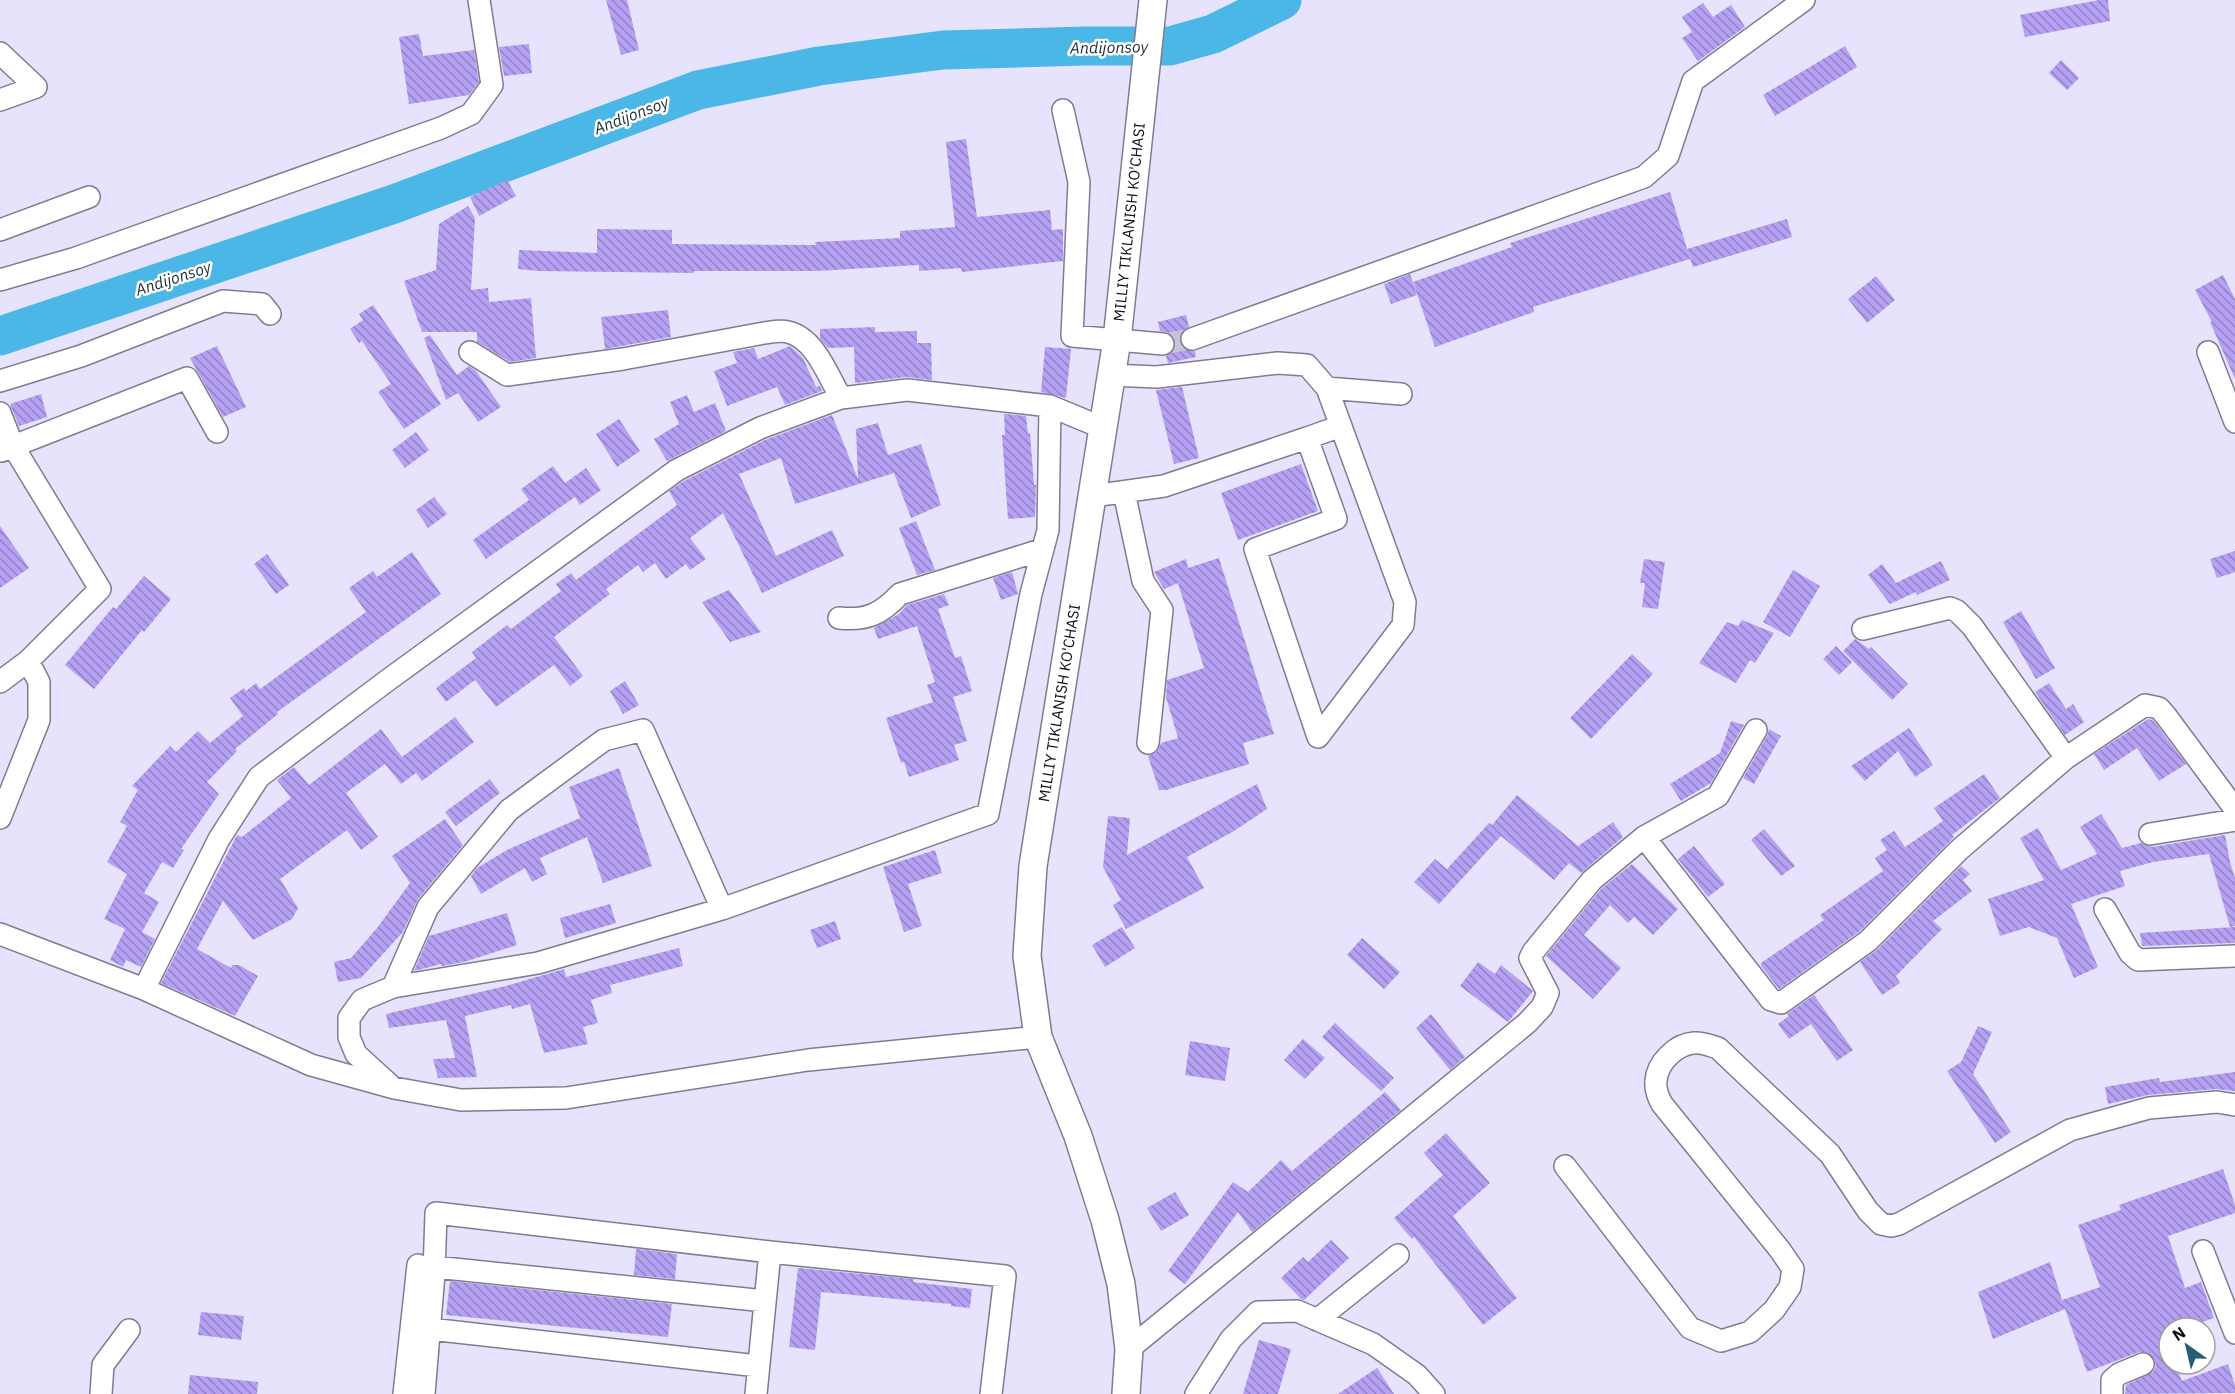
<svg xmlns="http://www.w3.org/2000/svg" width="2235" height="1394" viewBox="0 0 2235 1394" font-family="'IBM Plex Sans',sans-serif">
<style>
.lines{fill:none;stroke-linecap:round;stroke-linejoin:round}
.river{stroke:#4ab7e6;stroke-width:39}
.building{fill:url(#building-back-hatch)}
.minor-tunnel{stroke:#c8c3da;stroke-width:21;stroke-dasharray:21 10;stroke-linecap:butt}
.minor-casing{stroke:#807b91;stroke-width:24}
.major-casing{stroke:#807b91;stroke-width:30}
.minor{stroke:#fff;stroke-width:21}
.major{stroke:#fff;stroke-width:27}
.labels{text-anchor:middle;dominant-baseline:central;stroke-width:5;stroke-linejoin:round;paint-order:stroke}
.street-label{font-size:15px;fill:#100e16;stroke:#fff}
.water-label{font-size:16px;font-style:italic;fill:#1a2d36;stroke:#fff}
</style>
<defs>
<pattern id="building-back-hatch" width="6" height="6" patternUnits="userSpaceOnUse" patternTransform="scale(1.5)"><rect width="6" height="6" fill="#b5a0f3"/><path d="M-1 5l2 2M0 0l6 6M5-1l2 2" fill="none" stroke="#9281c4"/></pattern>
</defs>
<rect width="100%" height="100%" fill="#e8e3fc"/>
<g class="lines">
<path class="river" d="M0,336l394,-132 304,-114 121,-24 124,-16 142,-4h85l43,-12 69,-34"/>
</g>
<path class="building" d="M606,0h21l12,50 -18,5z
M2099,0h9l2,21 -85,16 -5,-22z
M1703,3l10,14 18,-12 14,22 -47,34 -16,-23 10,-6 -10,-15z
M419,34l4,22 51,-6 5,32 -10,13 -60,9 -10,-67z
M529,44l3,29 -28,3 -5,-29z
M1845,46l12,21 -82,49 -12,-21z
M2061,60l18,18 -12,12 -18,-17z
M966,139l11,78 73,-7 2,20 11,-1v32l-101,11 -1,-4 -42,3v-6l-103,6h-122v2l-156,-2 -20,-2 1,-19 78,3v-24l75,1v14l144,1 -1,-3 85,-4v-7l55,-4 -9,-85z
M507,180l9,16 -37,20 -9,-19z
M1670,192l20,67 -157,48 1,5 -99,35 -22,-65 99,-35 -2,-4z
M468,206l7,12 -4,72 17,-2 1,14 42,-4 5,60 -26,4 -33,-20v-10h-55l-18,-51 32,-11 3,-46z
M1787,219l5,18 -99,30 -6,-18z
M1410,274l7,21 -26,9 -7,-20z
M2223,275l12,24v80l-25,-57h2l-17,-32z
M1876,276l19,24 -28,23 -19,-24z
M373,305l68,99 -37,25 -26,-37 13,-8 -29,-43 -3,2 -9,-14 13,-9 -4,-6z
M668,310l3,27 -66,12 -4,-32z
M1186,315l3,12 -7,4 -2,12 4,6 11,2 1,6 -28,6 -2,-7 8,-5 1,-12 -5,-6 -10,-2 -2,-9z
M875,327v5l42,-1v12h14l1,37 -26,-3 -51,6 -1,-36 -26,1 -8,-9v-10z
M430,335l27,40 12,-9 7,5 25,36 -23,15 -20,-29 -12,7 -22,-62z
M217,346l29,61 -23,10 -33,-59z
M790,346l13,12 13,29 4,-1 2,5 -37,14 -8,-18 -50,19 -13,-35 23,-8 -4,-11 21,-4 4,11z
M1045,347l26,2 -5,49 -25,-6z
M1182,387l17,71 -25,6 -18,-74z
M41,394l6,23 -28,9 -9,-22z
M687,395l7,17 21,-9 11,28 -59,30 -13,-22 25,-15 -9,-22z
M1004,414l22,2 2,18 2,-1 4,52h2l-1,32 -27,2 -6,-84h3z
M832,415l26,64 -2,-50 22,-6 10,32 33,-11 20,61 -30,13 -17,-45 -99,31 -14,-46 -42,16 37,82 56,-26 12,26 -82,37 -39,-80 -33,25 16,21 -16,11 -4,-6 -20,15 -11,-16 -12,9 -5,-7 -32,24 4,5 -56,43 29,39 -13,10 -16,-21 -58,42 -21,-27 -29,22 -10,-14 40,-30 -4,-6 35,-27 4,4 50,-38 -5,-7 15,-11 5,7 101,-75 -8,-14 15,-10 81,-41z
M619,419l21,32 -23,16 -21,-33z
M416,432l13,18 -24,18 -13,-18z
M1301,464l17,47 -80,29 -17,-47z
M553,466l12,17 21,-15 15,22 -21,15 -5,-8 -89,62 -13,-19 56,-40 -8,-11z
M434,497l13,17 -19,14 -12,-18z
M916,521l19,49 -18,5 -18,-47z
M0,526l29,42 -29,20z
M2235,551v21l-18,6 -7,-19z
M412,552l29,42 -164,118 1,2 -43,35 2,2 -30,31 12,12 -38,55 3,1 -11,18 -11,-6 -18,31 15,9 -17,30 13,7 -14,28 -15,-7 -3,7 -13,-7 15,-31 -21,-10 23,-45 -20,-12 20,-36 -7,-4 18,-32 -6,-4 38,-40 6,6 22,-21 12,12 33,-27 -13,-18 14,-10 2,3 10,-8 4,6 106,-77 -17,-24 24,-17 4,6z
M267,554l22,31 -13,9 -22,-30z
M1219,558l55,176 -31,9 6,21 -83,26h-7l-11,-34 10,-5 3,-8 17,-5 -12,-41 1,-17 37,-12 -26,-85 -14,6 -10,-17 32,-13 2,9z
M1644,559l21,3 -7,47 -16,-2 3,-24h-5z
M1941,561l9,19 -33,15 -1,-3 -26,12 -22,-29 14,-11 14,19z
M1793,570l27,16 -30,51 -27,-15z
M1012,572l6,22 -17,6 -8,-22z
M144,576l27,23 -27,33 -2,-2 -48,59 -29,-24 48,-58 3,2z
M729,590l32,42 -31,10 -28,-40z
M944,594l5,11 -11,4 17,49 6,-2 11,35 -19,6 14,44 -13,4 5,15 -50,17 -5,-15 -3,1 -15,-45 47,-16 -6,-17 8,-3 -18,-56 -39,13 -4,-11 25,-14 8,-9z
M2021,611l34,57 -19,11 -33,-57z
M1742,620l32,13 -19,30 -5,-3 -14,23 -37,-20 28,-41 11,4z
M1855,639l14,10 2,-2 37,37 -16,16 -49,-49z
M1836,646l16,16 -13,13 -16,-16z
M1632,654l21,20 -62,65 -21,-21z
M625,681l14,24 -16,9 -13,-23z
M2049,683l17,26 7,-5 11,18 -19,13 -30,-43z
M455,717l19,25 -52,39 -6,-8 -15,11 -16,-20 -39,29 32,44 -17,13 -14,-20 -67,49 18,29 -6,11 -39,21 -30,-39 -26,48 34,19 1,-3h7l19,11 -23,40 -74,-33 76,-148 5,2 49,-39 -14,-18 17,-13 15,18 72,-56 21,28z
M2148,719l4,1 4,4 30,40 -27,17 -22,-33 -33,22 -10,-16z
M1731,721l13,4 -33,58 -30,18 -11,-17 50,-31z
M1909,728l24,37 -18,12 -17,-26 -33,30 -14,-15z
M1769,729l12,7 -27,48 -11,-6 24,-42z
M619,768l33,98 -49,17 -16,-46 -47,21 7,16 -15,8 -7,-14 -44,26 -10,-18 6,-8 30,-18 73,-32 -11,-31z
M1984,774l16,24 -48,37 2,2 -94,94 -81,58 -18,-23v-3l63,-43 -4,-5 63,-44 -8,-13 12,-8 -7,-10 14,-9 11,16 38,-26 -9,-13z
M490,779l10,14 -44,33 -11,-14z
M1257,784l10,25 -33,22 -47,26 17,31 -78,41 -13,-24 8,-5 -18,-33 5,-51 22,2 -3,37z
M1517,795l61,51 35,-24 10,15 -42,36 -12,-10 -15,17 -53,-44 -62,68 -25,-22 21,-23 12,10 42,-46 3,2z
M2101,814l21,34 19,-5 11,4 73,-12 5,27 5,16v48l-5,1 -21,-73 -56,8 -33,9 5,15 -54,18 27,63 -24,11 -17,-40 -28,-11 -29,9 -12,-37 56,-19 -24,-42 18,-10 23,42 36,-16 -17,-27z
M445,819l18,26 -45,54 -15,33 -42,46 -23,4 -4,-20 17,-4 26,-30 33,-45 -18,-27z
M1764,829l31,37 -14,10 -30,-36z
M1694,846l31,38 -17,13 -30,-38z
M935,850l7,23 -34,11 14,42 -18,6 -21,-65z
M1632,864l46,45 -25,26 -19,-18 -6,6 -18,-18 -26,30 37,33 -28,31 -47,-43 55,-67z
M1961,866l9,8 -7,6 9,11 -39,30 9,8 -46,47 4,7 -18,12 -22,-33 17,-12z
M610,904l6,19 -51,15 -5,-20z
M507,913l10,32 -53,17 -22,4 -1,-2 -27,7 15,-35z
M835,921l6,18 -24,9 -7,-18z
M1122,927l13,21 -30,19 -13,-22z
M2235,927v16l-93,3 -2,-13z
M1362,938l38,34 -16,17 -37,-34z
M679,948l4,18 -73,19 2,8 -21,7 7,23 -15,4 5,17 -44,9 -14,-49 -18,5 -1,-4 -46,11 12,61 -39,1 -5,-19 22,-1 -9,-38 -57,8 -3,-14 120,-28 58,-17 2,8z
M1478,962l17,12 6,-9 32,26 -25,31 -48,-36z
M1814,995l39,55 -16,11 -26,-37 -22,15 -11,-15 11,-8 -2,-2z
M1431,1014l34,43 -15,13 -34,-42z
M1335,1023l59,55 -13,13 -59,-54z
M1978,1026l14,6 -19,42 38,58 -16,11 -48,-72 14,-9z
M1303,1039l22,19 -20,21 -21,-19z
M1190,1041l40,7 -5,33 -40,-6z
M2235,1072v19l-19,-2 -68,6 -40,9 -3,-17 54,-9 1,4z
M1385,1092l16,18 -149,122 -14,-20 -53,72 -17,-13 65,-89 15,10 33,-32 11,11z
M1446,1133l44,50 -37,33 64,82 -34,27 -69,-88 -2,2 -18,-21 49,-43 -19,-22z
M2223,1169l12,36v8l-67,23 17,52 16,-6 13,36 -30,10h-15v36h6l7,17 46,-17 7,21v8l-110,1 1,-9 27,-13 3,-6 -2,-7 -9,-7h-6l-52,20 -22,-63 -72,30 -15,-47 72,-30 12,38 38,-13 -22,-62 43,-15 -2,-5z
M1175,1192l14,23 -28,16 -14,-23z
M1331,1240l18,18 -45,42 -3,-1 -20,-21 22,-21 5,5z
M636,1249l41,5 -2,25 -41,-4z
M798,1268l116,11 -1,3 59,7 -2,19 -19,-2v-2l-130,-12 -6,58 -26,-3z
M450,1281l222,23 -4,33 -222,-22z
M201,1312l43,4 -3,24 -43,-5z
M1259,1340l32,9 -13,45h-35z
M1377,1368l17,26h-56z
M190,1375l68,7 -1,12h-69z"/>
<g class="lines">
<path class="minor-tunnel" d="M1163,344l29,-5"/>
<defs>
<path id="minor" d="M0,53l36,34 -36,13
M1063,110l16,72 -7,154 91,8
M0,230l89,-33
M0,280l76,-22 365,-130 30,-14 21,-29 -13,-85
M1192,339l452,-162 24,-21 25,-75 111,-81
M470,352l37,23 116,-16 141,-26c7,-1 17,-3 24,-1 27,6 40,44 53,66
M2208,352l27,70
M1111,375l46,2 121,-14 29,2 20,23 78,214 -2,23 -85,112 -63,-188 81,-30 -29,-81 34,-12
M0,381l81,-25 142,-55 39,3 8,10
M1327,388l74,6
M0,413l13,33 87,143 -72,72
M1,451l186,-73 30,54
M1124,492l19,89 19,29 -14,133
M1093,496l71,-10 143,-48
M839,618c28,3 42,-4 61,-24l141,-44
M1863,629l87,-21 7,3 15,15 94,132
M0,682l28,-21 11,21v38l-39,98
M2150,834l85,-14
M1644,837l127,163 10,3 87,-62 91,-91 107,-92 79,-53 14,3 7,8 69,93
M2105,909l25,44 8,7 97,-4
M0,934l144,55
M393,987l35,-80 81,-97 95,-70 39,-10 79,179
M1038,1037l-230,23 -242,38 -105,2 -67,-12 -83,-23 -167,-76 75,-150 40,-62 129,-97 289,-210 83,-42 81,-30 66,-8 143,16 53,22
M390,1085l-34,-31 -7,-17v-19l13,-18 31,-13 145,-24 184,-54 266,-95 43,-220 17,-64 2,-124
M1565,1166l125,162 31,13 29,-9 24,-22 16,-23 3,-18 -13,-19 -118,-146c-4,-7 -7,-14 -6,-23 1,-18 20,-37 38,-38 8,-1 17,3 24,5l112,106 38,57 13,13 10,2 8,-2 171,-94 79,-22 68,-6 18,3
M2203,1251l32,82
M435,1267l330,34
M1317,1320l81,-65
M430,1329l328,37
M1129,1349l398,-326 15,-16 6,-14 -18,-35 3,-6 59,-72 52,-43 74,-41 38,-66
M101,1394l2,-29 26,-35
M404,1394l14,-129
M424,1394l10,-120 2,-61 334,39
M756,1394l14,-142 235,24 -14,118
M1196,1394l35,-55 27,-27 39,-1 76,33 44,31 17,19
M2112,1394v-14l7,-6 24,-10"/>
<path id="major" d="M1126,1394l3,-45 -8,-65 -16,-64 -27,-84 -40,-99 -11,-81 6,-90 84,-526 36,-340"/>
</defs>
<use href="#minor" class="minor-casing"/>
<use href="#major" class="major-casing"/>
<use href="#minor" class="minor"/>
<use href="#major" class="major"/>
</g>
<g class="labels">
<g class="street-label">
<text transform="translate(1129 222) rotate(-84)">MILLIY TIKLANISH KO'CHASI</text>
<text transform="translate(1059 703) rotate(-81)">MILLIY TIKLANISH KO'CHASI</text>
</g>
<g class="water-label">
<text transform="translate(1109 47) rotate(-1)">Andijonsoy</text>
<text transform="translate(631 115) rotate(-21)">Andijonsoy</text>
<text transform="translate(173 278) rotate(-18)">Andijonsoy</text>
</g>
</g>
<g transform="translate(2187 1346) rotate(326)"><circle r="28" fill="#ffffff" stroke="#9f9fa2" stroke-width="1.5"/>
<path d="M0-4.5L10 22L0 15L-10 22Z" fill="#235e76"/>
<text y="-9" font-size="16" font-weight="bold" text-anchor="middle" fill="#100e16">N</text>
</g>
</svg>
